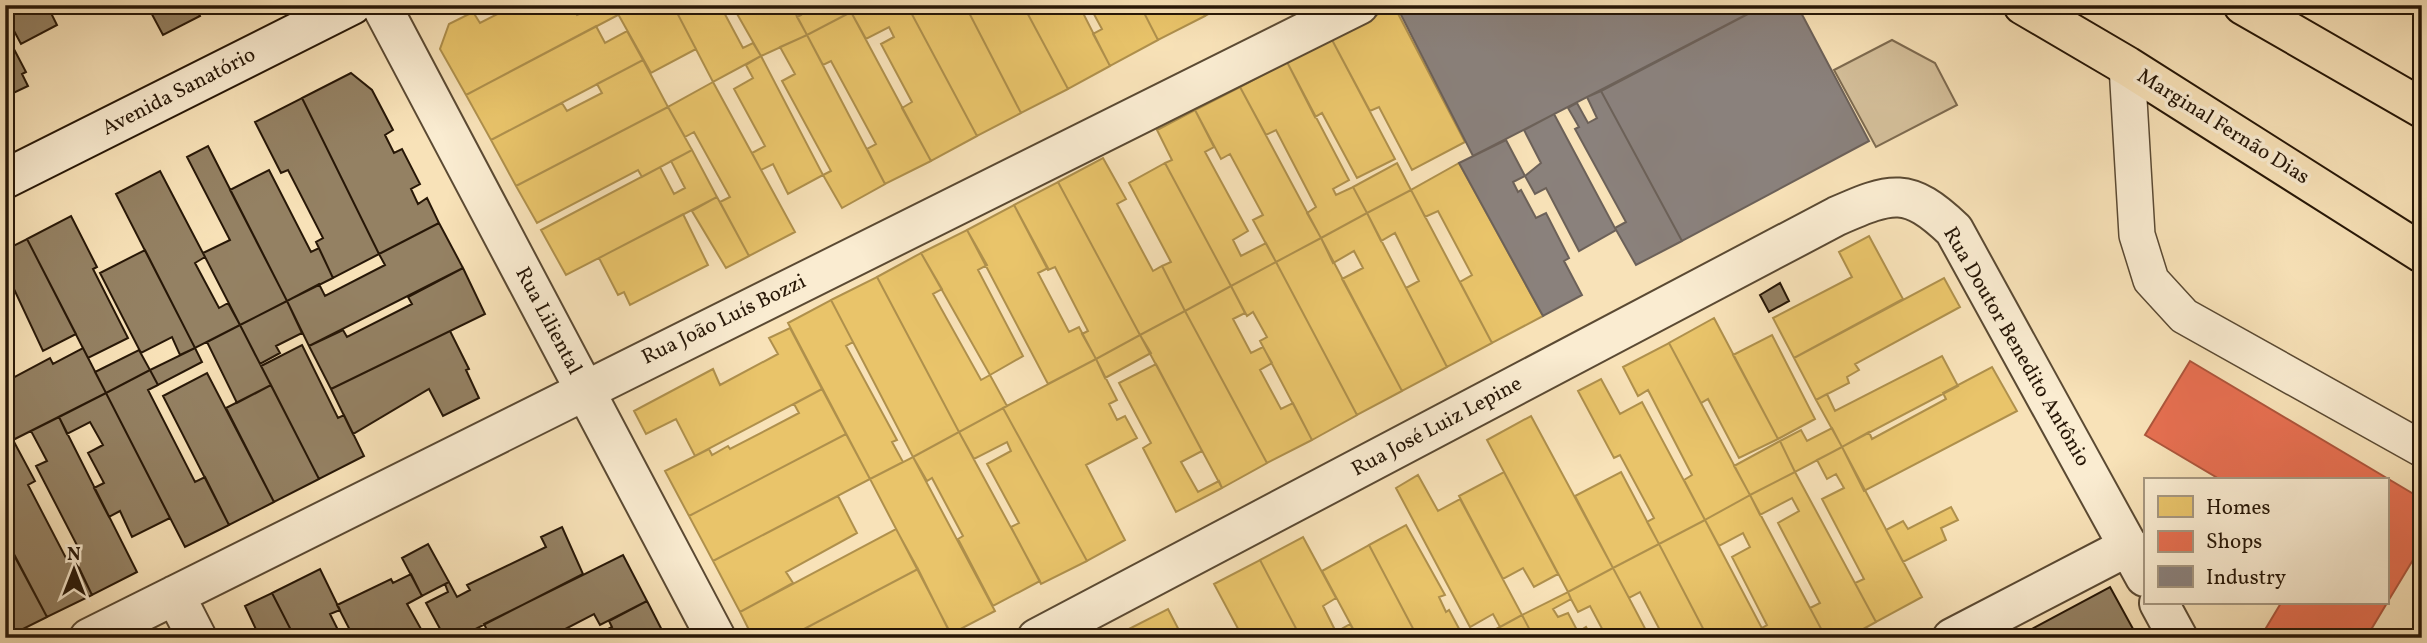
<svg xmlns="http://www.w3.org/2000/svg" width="2427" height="643" viewBox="0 0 2427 643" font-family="Vollkorn,serif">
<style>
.green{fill:#d4bf9a;stroke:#7e6b50;stroke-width:2}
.homes{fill:#e9c46a;stroke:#af904c;stroke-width:2}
.shops{fill:#e76f51;stroke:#ad553b;stroke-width:2}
.industry{fill:#8a817c;stroke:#6c6159;stroke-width:2}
.building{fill:#948163;stroke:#271707;stroke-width:2}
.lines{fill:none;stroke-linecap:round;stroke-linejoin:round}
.lane-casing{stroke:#5b4a33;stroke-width:38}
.street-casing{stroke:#5b4a33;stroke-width:42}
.secondary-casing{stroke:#271707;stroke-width:42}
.highway-casing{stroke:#271707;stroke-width:42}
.lane{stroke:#faecd1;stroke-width:35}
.street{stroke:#faecd1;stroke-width:38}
.secondary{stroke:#faecd1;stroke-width:38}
.highway{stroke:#f8e2b8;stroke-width:38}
.labels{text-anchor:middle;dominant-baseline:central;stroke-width:7;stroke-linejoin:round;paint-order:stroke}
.street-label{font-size:21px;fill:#271707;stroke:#faecd1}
</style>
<rect width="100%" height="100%" fill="#f8e2b8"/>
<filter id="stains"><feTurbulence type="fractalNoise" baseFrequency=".00286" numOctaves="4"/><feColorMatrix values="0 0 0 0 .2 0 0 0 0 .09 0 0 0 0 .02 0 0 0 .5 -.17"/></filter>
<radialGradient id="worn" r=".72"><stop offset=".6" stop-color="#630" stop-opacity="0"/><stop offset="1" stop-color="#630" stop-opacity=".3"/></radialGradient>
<path class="green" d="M1892,40l43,23 22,42 -81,42 -42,-77z"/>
<path class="homes" d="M515,5h57l5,10 5,-2 -4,-8h35l5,10 -152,80 -26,-46 9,-25 24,-12 7,11z
M613,5h60l23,44 -45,24z
M673,5h47l23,43 10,-5 8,13 -48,26z
M732,5h59l16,30 -46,21z
M796,5h52l3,7 -44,23 -10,-18 4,-2z
M865,5h42l70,131 -46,25 -29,-53 10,-6 -31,-58 13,-7 -5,-10 -23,12 -15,-27z
M907,5h58l56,108 -44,23z
M965,5h58l45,84 -47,24z
M1023,5h48l3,5 6,-3 30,59 -42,23z
M1089,5h51l18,35 -48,26 -17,-32 9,-5z
M1140,5h59l6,11 -47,24z
M1199,5h26l-20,11z
M1394,6l71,136 -53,28 -33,-63 -9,4 -39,-73z
M851,12l80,149 -46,23 -18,-35 9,-5 -45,-83 -8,4 -16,-30z
M596,26l9,17 22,-12 16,29 -152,80 -25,-45z
M807,35l78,149 -43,24 -19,-33 8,-4 -49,-90 13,-7 -15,-27z
M1331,38l64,121 -38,19 -35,-65 -7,4 -28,-55z
M761,56l62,119 -35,19 -15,-30 -12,6 -9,-17 13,-7 -31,-57 19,-11 -7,-13z
M643,60l25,47 -152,79 -25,-46 71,-37 5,8 35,-18 -5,-9z
M1287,62l62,118 -16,9 3,6 17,-8 14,26 -46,25 -14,-25 9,-6 -40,-77 -10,5 -26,-48z
M713,82l82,150 -46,24 -29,-54 10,-5 -36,-65 -9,5 -17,-30z
M1240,87l81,151 -45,24 -23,-42 10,-5 -33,-61 -9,5 -26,-49z
M668,107l24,43 -50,27 -4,-7 -101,53 -21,-37z
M1195,110l19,37 -9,5 43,79 -15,9 8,16 25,-13 10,19 -45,24 -66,-123 7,-3 -15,-30z
M692,150l25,47 -151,78 -25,-45 119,-63 14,27 11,-6 -14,-27z
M1103,158l23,41 -9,5 36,67 9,-5 23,45 -45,24 -82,-153z
M1165,163l66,123 -46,25 -23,-45 9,-4 -42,-79z
M1397,163l14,27 -44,23 -14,-26z
M1459,163l84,153 -51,27 -32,-61 12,-7 -34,-64 -13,6 -14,-27z
M1058,182l82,153 -44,24 -14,-25 6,-3 -33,-64 -7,3 -34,-65z
M1411,190l81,153 -45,24 -41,-79 13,-7 -24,-48 -14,8 -14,-28z
M717,197l32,59 -23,12 -34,-57z
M1014,205l34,63 -10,5 31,59 10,-5 17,32 -48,25 -81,-154z
M1367,213l80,154 -45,24 -60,-112 21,-11 -9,-17 -21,12 -12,-25z
M683,214l25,51 -78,40 -6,-13 -6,3 -19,-37z
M967,230l20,35 -9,5 45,86 -33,19 -69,-122z
M1869,236l34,63 -109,59 -21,-40 79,-41 -13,-25z
M1321,238l81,153 -45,24 -81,-153z
M921,253l21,36 -9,5 48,86 9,-5 17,31 -48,26 -82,-155z
M1276,262l81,153 -45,25 -52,-99 7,-4 -14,-25 -6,4 -16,-30z
M877,277l82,155 -46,25 -82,-157z
M1944,278l16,29 -105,57 4,6 -12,7 2,6 -33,17 -22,-42z
M1231,286l14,27 -12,6 18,34 12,-6 9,16 -12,7 21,39 12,-6 19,37 -45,23 -82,-152z
M831,300l22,42 -7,4 51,94 -5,2 11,20 -33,17 -82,-156z
M1185,311l82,152 -45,25 -82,-153z
M1714,318l64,121 -39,19 -31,-59 -7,4 -32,-60z
M790,328l32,61 -127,67 -19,-37 -30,15 -12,-23 79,-42 7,16 58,-31 -9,-16z
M1140,335l11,18 -46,25 -9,-19z
M1772,335l43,84 -37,20 -45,-84z
M1669,343l81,152 -45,25 -21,-40 8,-5 -44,-85 -10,6 -15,-29z
M1942,356l16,30 -116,61 -26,-47 11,-6 8,17z
M1096,359l21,41 -8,4 8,16 8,-4 12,22 -51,27 39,75 -38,21 -84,-153z
M1156,364l46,87 -21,11 17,30 21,-11 3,7 -46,24 -33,-64 8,-5 -32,-60z
M1992,367l25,44 -153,80 -22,-44 27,-15 3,7 74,-40 -3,-6z
M1601,379l19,35 22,-12 63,118 -46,24 -12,-22 7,-4 -34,-63 -6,3 -36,-67z
M822,389l24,45 -157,82 -24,-45 44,-22 3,6 16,-9 2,3 69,-36 -5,-9z
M1003,408l84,153 -46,23 -30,-57 8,-4 -32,-59 24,-13 -4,-9 -33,17 -15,-27z
M1531,416l82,152 -45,24 -81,-152z
M1832,428l10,19 -47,25 -15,-31 21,-11 6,11z
M959,432l81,149 -47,25 -35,-67 5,-3 -31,-58 -5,3 -14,-24z
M846,434l24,45 -157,82 -24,-45z
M1780,441l15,31 -45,23 -16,-29z
M1842,447l80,150 -46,25 -21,-39 9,-4 -42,-80 22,-11 -8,-14 -9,5 -10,-19z
M913,457l82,154 -44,23 -81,-155z
M1504,472l54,102 -24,13 -11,-19 -20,11 -44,-83z
M1621,472l38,72 -46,24 -38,-72z
M1795,472l81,150 -29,16h-21l-16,-30 10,-5 -42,-80 21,-12 -7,-13 -32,17 -10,-20z
M1418,475l20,36 22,-12 62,116 -22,12 -7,-13 -23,13 -74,-139z
M1750,495l60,113 16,30h-59l-5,-10 5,-3 -35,-68 18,-10 -7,-14 -24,13 -14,-26z
M838,496l19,37 -71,39 7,11 -53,29 -27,-51z
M1951,507l7,13 -17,8 5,12 -43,22 -17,-32 17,-9 5,8z
M1705,520l61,116 -2,2h-56l-49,-94z
M1406,525l39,70 -6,2 7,15 3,-2 15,28h-46l-49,-93z
M896,529l22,40 -131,69h-34l-13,-26z
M1303,537l33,61 -13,8 13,26 14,-8 8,14h-57l-41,-78z
M1659,544l49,94h-44l-24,-46 -11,6 -16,-30z
M1369,545l49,93h-60l-36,-67z
M1260,560l41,78 -50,-3 -8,3 -29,-54z
M1613,568l16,30 21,40h-43l-17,-32 -12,6 -7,-13 -3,-7z
M918,569l31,62 -13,7 -9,-3 -140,3z
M1568,592l3,7 -18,10 5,8 10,-4 10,19 8,-5 6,11h-58l-12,-23z
M1168,609l15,29h-57l-3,-6z
M1522,615l12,23h-55l21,-11z"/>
<path class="shops" d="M2190,361l232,138v46l-35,58v-123h-166l-76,-45z
M2281,603h106l-21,35h-106z"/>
<path class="industry" d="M1396,5h369l-292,151z
M1765,5h32l72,136 -187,100 -81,-150z
M1601,91l81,150 -46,24 -21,-37 11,-6 -51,-93 4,-2 -11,-19 9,-5 11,20 9,-5 -10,-21z
M1554,114l62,116 -37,21 -33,-63 -11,6 -10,-18 16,-13 -17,-33z
M1506,140l19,36 -12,6 5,10 3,-2 15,28 10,-5 23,45 -5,3 18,34 -39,21 -84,-153z"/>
<path class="building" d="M5,5h42l10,20 -36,19 -16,-30z
M147,5h48l5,11 -37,19z
M5,32l21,40 -4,2 6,12 -23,11z
M351,73l21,17 21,40 -8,5 9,18 8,-4 18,35 -9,5 7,15 9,-6 12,25 -60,31 -77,-156z
M302,98l77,156 -46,24 -17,-36 7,-4 -35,-68 -7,3 -26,-51z
M208,146l79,155 -47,24 -37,-72 27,-13 -43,-83z
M269,170l42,82 8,-4 14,30 -46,23 -57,-111z
M160,171l45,86 -10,6 24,45 9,-5 12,22 -45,23 -79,-154z
M71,216l26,51 -4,2 35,69 -40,20 -61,-119z
M439,223l24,45 -154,78 -22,-45 32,-17 6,12 60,-31 -6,-11z
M27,239l49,95 -33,17 -38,-81v-20z
M145,250l50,98 -15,7 -8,-18 -31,16 -41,-80z
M463,268l22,46 -154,75 -22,-43 34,-16 4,7 65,-33 -4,-7z
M1780,283l9,18 -20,11 -9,-17z
M287,301l15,32 -26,13 4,7 -20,11 -20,-39z
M240,325l31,60 -34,18 -30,-61z
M450,331l19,38 -3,1 13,28 -36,18 -14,-27 -76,45 -22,-45z
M302,345l36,73 6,-3 20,41 -45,23 -58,-113z
M83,348l23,45 -101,51v-62l45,-24 3,6z
M195,348l7,14 -44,23 -8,-15z
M139,350l11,20 -44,23 -11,-21z
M150,370l8,15 -10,5 47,92 10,-5 24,48 -44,22 -79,-154z
M207,373l67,129 -45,23 -66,-129z
M271,385l48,94 -45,23 -48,-94z
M106,393l64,125 -38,19 -12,-26 -11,6 -15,-29 10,-5 -16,-30 15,-8 -13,-23 -23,12 -8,-17z
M59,417l78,155 -45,23 -20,-40 8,-4 -44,-85 11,-5 -16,-30z
M13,440l22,41 -7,4 40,77 7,-3 17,36 -45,22 -42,-80v-93z
M562,527l21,47 -125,64h-13l-19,-35 22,-11 -3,-8 4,-2 8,15 13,-7 -3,-5 79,-38 -5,-10z
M8,544l39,73 -42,21v-93z
M428,544l21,38 -27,14 -20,-38z
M623,555l24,46 -47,24 -6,-11 -46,24h-57l-7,-14z
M320,569l20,41 -10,4 12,24h-47l-23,-45z
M411,574l11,22 -15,8 19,34h-72l-17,-33 54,-26 2,4z
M2110,587l28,51h-123z
M272,593l23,45h-35l-15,-32z
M647,601l19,37h-75l21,-11 -3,-6z"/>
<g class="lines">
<defs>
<path id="lane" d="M2127,66l10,169 14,45 33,36 238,133"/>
<path id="street" d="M381,5l335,633
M175,595l22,43
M2159,603l19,35
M89,638l1270,-633
M1037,638l800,-422c55,-24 71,-30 117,14l191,347
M1952,638l177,-92"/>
<path id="secondary" d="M5,179l347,-174"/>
<path id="highway" d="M2023,5l104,61 295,187
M2243,5l179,103"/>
</defs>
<use href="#lane" class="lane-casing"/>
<use href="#street" class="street-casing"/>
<use href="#secondary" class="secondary-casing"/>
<use href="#highway" class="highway-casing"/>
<use href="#lane" class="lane"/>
<use href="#street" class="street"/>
<use href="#secondary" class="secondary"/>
<use href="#highway" class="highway"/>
</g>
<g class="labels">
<g class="street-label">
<text transform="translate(179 92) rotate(-27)">Avenida Sanatório</text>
<text transform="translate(2223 127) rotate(32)">Marginal Fernão Dias</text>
<text transform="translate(724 320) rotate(-26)">Rua João Luís Bozzi</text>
<text transform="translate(548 321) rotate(62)">Rua Liliental</text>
<text transform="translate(2016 347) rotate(60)">Rua Doutor Benedito Antônio</text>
<text transform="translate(1437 427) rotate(-28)">Rua José Luiz Lepine</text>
</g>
</g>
<rect width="2427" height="643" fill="none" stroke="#f8e2b8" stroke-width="28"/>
<rect x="7" y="7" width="2413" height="629" fill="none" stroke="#271707" stroke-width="3.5"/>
<rect x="14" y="14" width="2399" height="615" fill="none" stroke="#271707" stroke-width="2"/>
<rect x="2144" y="478" width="245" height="126" fill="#faecd1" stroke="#a69780" stroke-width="2"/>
<rect x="2158" y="496" width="35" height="21" fill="#e9c46a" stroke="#a69780" stroke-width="2"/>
<text x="2206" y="514" font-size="21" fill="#271707">Homes</text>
<rect x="2158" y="531" width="35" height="21" fill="#e76f51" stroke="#a69780" stroke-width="2"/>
<text x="2206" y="548" font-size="21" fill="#271707">Shops</text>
<rect x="2158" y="566" width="35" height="21" fill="#8a817c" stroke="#a69780" stroke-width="2"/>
<text x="2206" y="584" font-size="21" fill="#271707">Industry</text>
<g transform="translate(74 570)" stroke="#faecd1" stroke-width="5" paint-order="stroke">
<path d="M0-5L12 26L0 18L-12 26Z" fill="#271707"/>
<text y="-10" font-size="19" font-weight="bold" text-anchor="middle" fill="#271707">N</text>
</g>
<rect width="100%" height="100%" filter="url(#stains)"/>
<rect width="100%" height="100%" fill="url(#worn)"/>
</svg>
